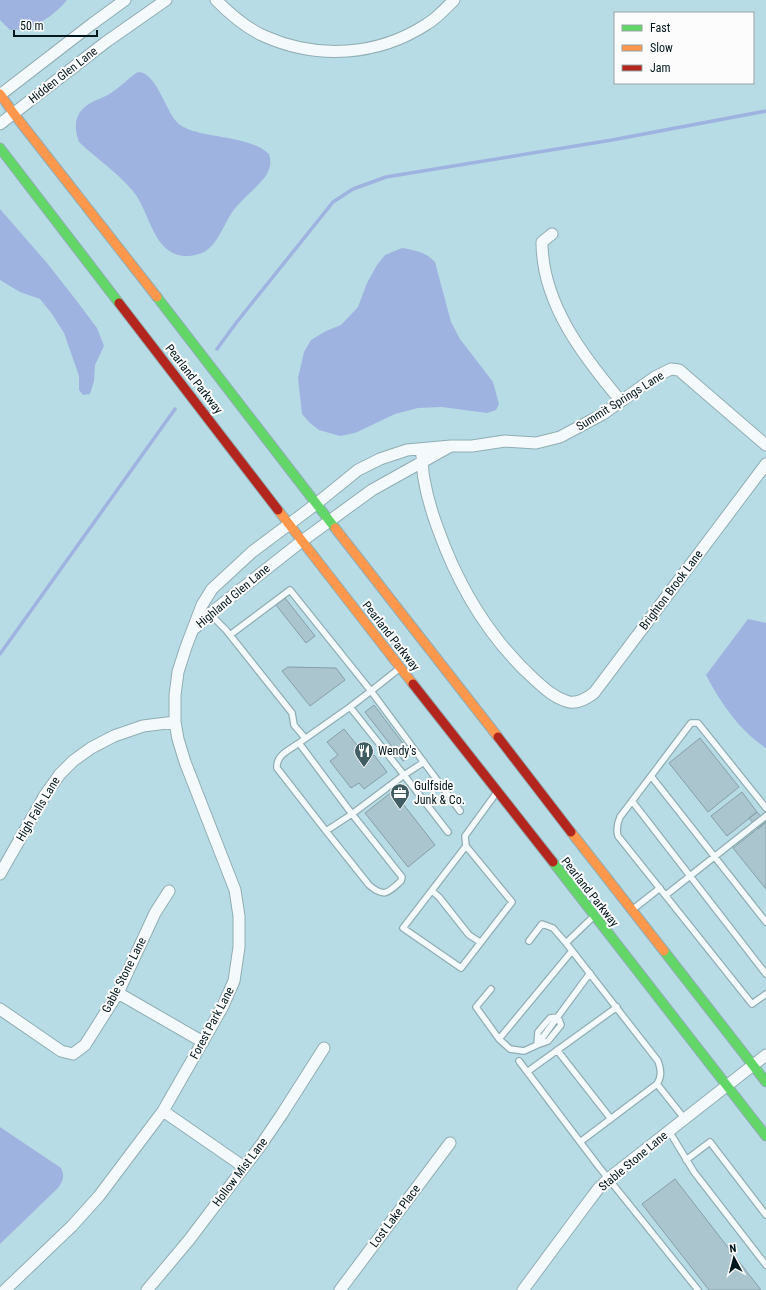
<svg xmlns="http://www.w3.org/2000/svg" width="766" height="1290" viewBox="0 0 766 1290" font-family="'Roboto Condensed',sans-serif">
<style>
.water{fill:#9fb3e0}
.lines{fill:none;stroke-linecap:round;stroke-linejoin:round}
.stream{stroke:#9fb3e0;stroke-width:3.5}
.building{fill:#abc5cf;stroke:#859fa8}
.lane-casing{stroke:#90adb4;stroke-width:8}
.street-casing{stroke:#90adb4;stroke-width:13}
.fast-casing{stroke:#90adb4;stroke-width:11}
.slow-casing{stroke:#90adb4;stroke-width:11}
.jam-casing{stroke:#90adb4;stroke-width:11}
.lane{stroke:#f4fafb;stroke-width:5.5}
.street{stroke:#f4fafb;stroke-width:11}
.fast{stroke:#63d668;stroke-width:9}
.slow{stroke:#ff974d;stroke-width:9}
.jam{stroke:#b3261e;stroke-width:9}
.labels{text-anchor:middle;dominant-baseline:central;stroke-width:4;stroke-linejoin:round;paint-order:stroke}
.street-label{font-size:12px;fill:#00181d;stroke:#fcfcfc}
.poi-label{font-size:12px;fill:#00181d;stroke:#fcfcfc;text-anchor:start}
</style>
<rect width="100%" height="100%" fill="#b8dce5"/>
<path class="water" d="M0,0h67c-14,17 -34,30 -57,30l-10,-10z
M138,72c18,0 27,37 38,49 2,3 7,6 10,7 4,3 10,3 14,5 22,5 53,6 69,21 2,6 2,12 -1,18 -3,8 -24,26 -31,34 -12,13 -16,34 -31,45 -5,3 -11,4 -17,5 -36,2 -38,-43 -56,-65 -16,-19 -36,-32 -54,-49 -5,-13 -5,-27 7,-36 7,-6 18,-8 25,-13 8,-5 20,-17 27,-21z
M0,209l47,54 29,37 21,28 7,18 -9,19 -1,16 -4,13 -7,1 -4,-5v-14l-15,-43 -12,-19 -12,-15 -20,-7 -20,-12z
M402,248c13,2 23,4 33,14l16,60 9,17 33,43 6,22 -3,6 -9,3 -45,-6 -24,1 -23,6 -40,19 -15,3 -21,-6 -9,-7 -8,-9 -4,-36 6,-26 7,-12 15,-9 15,-6 17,-18 9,-24 10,-18 8,-10z
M748,619l18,4v125c-26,-17 -46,-46 -60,-73z
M0,1127l61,41c4,8 2,13 -3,20l-58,56z"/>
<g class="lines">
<path class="stream" d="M217,349l19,-26 97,-121 20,-13 33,-12 226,-37 154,-29
M0,654l175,-245"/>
</g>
<path class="building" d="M285,598l30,38 -9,7 -30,-38z
M288,667l48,1 9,12 -35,26 -28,-35z
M374,705l37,49 -8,7 -38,-49z
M344,729l24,30 6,-4 13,17 -23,17 -5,-6 -8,5 -21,-27 8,-6 -11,-13z
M700,738l39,49 -31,25 -39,-49z
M393,791l42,54 -27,22 -43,-54z
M742,792l15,20 -30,24 -16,-20z
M757,812l9,10 -8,7 -9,-11z
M766,822v67l-33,-41z
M675,1179l86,111h-52l-67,-86z"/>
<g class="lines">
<defs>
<path id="lane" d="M210,614l16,16 66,83 2,12 11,13
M230,635l60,-45 81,101 -21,16 54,68 -52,39 50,63 -1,4c-13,12 -17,17 -32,4l-43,-54 26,-17 -53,-71c-10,7 -23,12 -22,25l49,63
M400,668l-29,23 89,120
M299,743l51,-36
M424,762l-20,13 44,57
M651,776l115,146
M632,801l134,173
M766,808l-68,-85h-7l-71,94c-3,7 -4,12 -2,19l134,168 14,-10
M466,846l-63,82 58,40 51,-66 -46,-56 -1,-10 32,-44
M432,891l7,6 30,38 11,7
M666,895l100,-79
M632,910l28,-22
M529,941l13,-17 11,4 13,15
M491,989l-15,18 23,32 11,10 14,2 13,-6 53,-72
M558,1017l3,8 -13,16 -11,4 1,-13 12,-14z
M499,1039l73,-88
M557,1050l54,69
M519,1061l80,106 99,123
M527,1072l90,-65
M657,1084l27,34
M669,1131l25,41 72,93
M580,1142l77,-58c5,-8 4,-14 1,-23l-92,-118 28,-27
M686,1160l24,-18 56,73"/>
<path id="street" d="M216,0c14,14 30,28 48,36 54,24 114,20 163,-12 10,-6 19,-16 27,-24
M0,95l92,-71 33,-24
M0,124l106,-82 60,-42
M552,234l-10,8c0,61 41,114 78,158
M421,449c2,10 1,20 3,30 3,17 8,34 14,50 20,56 51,109 96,150 9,8 19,18 32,22 9,4 20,-2 28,-8l172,-229
M195,628l22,-20 85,-67 70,-51 77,-43
M0,874l45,-79 15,-21 13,-13 18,-13 23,-12 29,-10 32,-4
M118,993l85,49
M0,1009l61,42 12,3 12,-9 33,-52 37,-80 14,-22
M163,1111l81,56
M5,1290l67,-64 27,-30 64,-85 59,-103 12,-27 5,-34v-31l-4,-26 -50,-128 -7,-23 -3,-17v-27l3,-23 8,-25 16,-42 10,-16 40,-37 64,-48 42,-34 22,-11 27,-9 44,-4h21l33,-5 31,2 24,-6 43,-23 52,-37 16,-8 8,1 87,75
M147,1290l42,-50 72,-95 21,-31 42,-66
M340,1290l110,-147
M523,1290l60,-81 15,-20 11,-11 157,-123"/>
<path id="fast" d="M0,148l119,155
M157,297l178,231
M553,862l213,274
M664,951l102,131"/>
<path id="slow" d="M0,94l14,20 143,183
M278,510l135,174
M335,528l163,209
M571,832l93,119"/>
<path id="jam" d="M119,303l159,207
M413,684l140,178
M498,737l73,95"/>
</defs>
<use href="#lane" class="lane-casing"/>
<use href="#street" class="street-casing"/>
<use href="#fast" class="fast-casing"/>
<use href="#slow" class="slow-casing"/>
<use href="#jam" class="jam-casing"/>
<use href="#lane" class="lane"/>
<use href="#street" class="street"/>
<use href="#fast" class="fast"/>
<use href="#slow" class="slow"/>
<use href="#jam" class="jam"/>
</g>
<defs>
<symbol id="restaurant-pin" viewBox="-11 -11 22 30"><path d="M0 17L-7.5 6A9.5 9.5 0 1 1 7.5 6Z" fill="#405d63" stroke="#fcfcfc"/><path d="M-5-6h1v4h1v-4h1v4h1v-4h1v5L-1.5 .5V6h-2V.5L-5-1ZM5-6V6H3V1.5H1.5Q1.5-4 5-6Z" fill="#fff"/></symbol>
<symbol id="office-pin" viewBox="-11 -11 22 30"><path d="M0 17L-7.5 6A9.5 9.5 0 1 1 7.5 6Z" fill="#405d63" stroke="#fcfcfc"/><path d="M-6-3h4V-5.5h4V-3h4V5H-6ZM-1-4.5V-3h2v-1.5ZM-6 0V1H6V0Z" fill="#fff"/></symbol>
</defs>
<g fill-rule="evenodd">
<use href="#restaurant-pin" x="353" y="740" width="22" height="30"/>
<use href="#office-pin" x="389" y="782" width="22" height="30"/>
</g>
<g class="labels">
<g class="street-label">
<text transform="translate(63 75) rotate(-38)">Hidden Glen Lane</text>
<text transform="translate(194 379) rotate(52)">Pearland Parkway</text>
<text transform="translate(620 401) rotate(-32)">Summit Springs Lane</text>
<text transform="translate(671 590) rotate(-53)">Brighton Brook Lane</text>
<text transform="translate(233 596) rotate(-40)">Highland Glen Lane</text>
<text transform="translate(391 636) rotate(52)">Pearland Parkway</text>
<text transform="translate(38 809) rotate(-59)">High Falls Lane</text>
<text transform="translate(590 892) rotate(52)">Pearland Parkway</text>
<text transform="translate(124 975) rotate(-63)">Gable Stone Lane</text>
<text transform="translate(212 1023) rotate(-62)">Forest Park Lane</text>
<text transform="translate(633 1161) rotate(-40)">Stable Stone Lane</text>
<text transform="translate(240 1172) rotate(-53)">Hollow Mist Lane</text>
<text transform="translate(395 1216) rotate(-53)">Lost Lake Place</text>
</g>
<g class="poi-label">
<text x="378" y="751">Wendy's</text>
<text x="414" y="786">Gulfside<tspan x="414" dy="14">Junk &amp; Co.</tspan></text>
</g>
</g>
<rect x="614" y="12" width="140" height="72" fill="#fcfcfc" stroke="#97a1a3"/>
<rect x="622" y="25" width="20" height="6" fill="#63d668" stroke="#97a1a3"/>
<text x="650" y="32" font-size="12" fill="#00181d">Fast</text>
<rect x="622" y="45" width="20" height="6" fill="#ff974d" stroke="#97a1a3"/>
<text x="650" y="52" font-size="12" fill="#00181d">Slow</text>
<rect x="622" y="65" width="20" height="6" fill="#b3261e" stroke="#97a1a3"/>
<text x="650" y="72" font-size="12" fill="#00181d">Jam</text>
<g transform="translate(734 1258) rotate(353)" stroke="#fcfcfc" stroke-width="3" paint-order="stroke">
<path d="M0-3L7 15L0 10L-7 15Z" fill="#00181d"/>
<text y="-6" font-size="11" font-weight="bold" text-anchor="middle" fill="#00181d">N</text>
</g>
<path d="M14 30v6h83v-6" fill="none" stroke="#00181d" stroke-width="2"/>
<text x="20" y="30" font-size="12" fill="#00181d" stroke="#fcfcfc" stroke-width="3" paint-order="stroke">50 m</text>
</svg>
